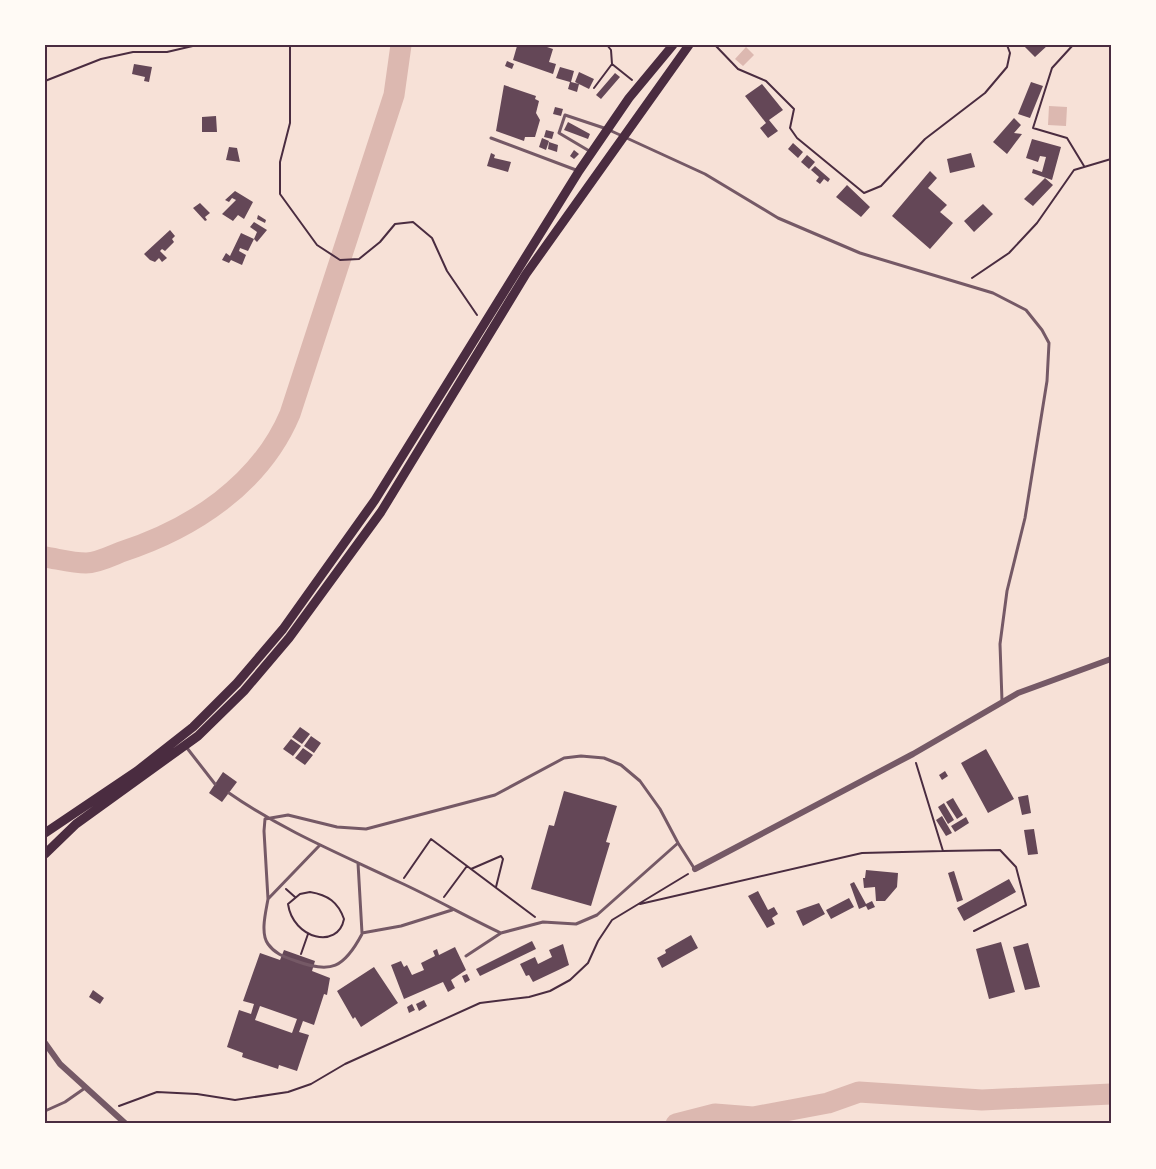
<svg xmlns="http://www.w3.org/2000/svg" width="1156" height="1169" viewBox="0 0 1156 1169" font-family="'DejaVu Sans',sans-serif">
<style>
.water{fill:#dcb8b0}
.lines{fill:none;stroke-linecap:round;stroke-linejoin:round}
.river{stroke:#dcb8b0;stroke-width:21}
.building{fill:#644757;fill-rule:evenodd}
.path{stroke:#4a2c40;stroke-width:2}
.service{stroke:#755966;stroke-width:3}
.minor{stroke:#755966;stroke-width:6}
.secondary{stroke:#4a2c40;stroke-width:9}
.neatline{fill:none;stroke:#4a2c40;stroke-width:2}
</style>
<rect width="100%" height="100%" fill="#f7e1d7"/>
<path class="water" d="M746,47l8,8 -11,11 -8,-7z
M1049,106l18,1 -1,19 -18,-1z"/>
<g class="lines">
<path class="river" d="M45,557c13,2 28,6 41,6 11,0 25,-7 35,-11 71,-23 139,-67 169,-138l104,-319 7,-50
M676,1124l39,-10 38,3 75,-14 31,-11 123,8 129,-6"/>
</g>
<path class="building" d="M521,45h20l12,4 -4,13 7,2 -3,10 -40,-14 4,-14z
M1023,45h25l-13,12z
M507,61l7,3 -2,5 -7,-3z
M134,64l18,3 -3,15 -5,-1 1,-4 -13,-3z
M560,67l14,4 -3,11 8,2 -2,8 -9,-3 2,-7 -14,-4z
M579,72l15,7 -5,10 -14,-7z
M615,73l5,4 -19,22 -5,-4z
M1031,82l12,4 -13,32 -12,-4z
M762,84l21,26 -14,10 9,11 -10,7 -8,-10 6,-5 -21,-27z
M504,85l32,11 -1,3 4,2 -3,12 4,7 -5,17h-10l-1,4 -28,-10z
M555,107l8,2 -2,7 -8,-2z
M216,116l1,16h-15v-15z
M1014,118l7,7 -7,8 8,1 -15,20 -14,-12z
M568,122l22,12 -2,5 -24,-9z
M546,130l8,2 -2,7 -8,-2z
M542,138l7,3 -3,9 -7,-3z
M1032,139l29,8 -9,33 -20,-7 1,-4 9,3 4,-15 -6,-1 -2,6 -12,-4z
M549,142l9,3 -1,7 -9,-3z
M793,143l10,9 -5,6 -10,-9z
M229,147l8,1 3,14 -14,-2z
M574,150l5,4 -5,5 -4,-3z
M491,153l4,2 -1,3 17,4 -3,10 -21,-6z
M971,153l4,14 -25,6 -3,-14z
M807,155l8,7 -6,7 -8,-7z
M815,166l15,13 -2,3 -4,-3 -4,5 -4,-3 3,-4 -8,-7z
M930,171l7,7 -9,10 19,17 -7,7 13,11 -23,26 -38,-33z
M1045,178l8,7 -20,21 -9,-7z
M847,185l23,22 -9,10 -25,-20z
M235,191l18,11 -9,17 -6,-4 -5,6 -11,-7 14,-14 -4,-2 -3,4 -4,-2z
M200,203l10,10 -5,4 2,3 -2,1 -12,-13z
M983,204l10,10 -19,18 -10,-11z
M258,215l8,5 -1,3 -8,-4z
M254,222l13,8 -10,12 -3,-3 3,-7 -7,-5z
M170,230l5,6 -3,3 2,3 -9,9 -3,-2 -2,2 7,7 -5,4 -3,-4 -4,4 -5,-2 -6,-6z
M241,233l13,6 -6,12 -8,-3 -1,3 7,4 -4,10 -11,-5 -2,3 -7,-3 4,-7 4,3z
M300,727l10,7 -8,10 -10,-7z
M311,736l10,7 -7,10 -10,-7z
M291,739l10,7 -8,10 -10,-7z
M303,748l10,7 -8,10 -10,-7z
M986,749l28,50 -26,14 -27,-50z
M945,771l3,5 -6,4 -3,-5z
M223,772l14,10 -15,20 -13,-9z
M564,791l53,15 -11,36 4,1 -19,63 -60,-17 18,-64 5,1z
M1028,795l3,18 -9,2 -4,-18z
M953,798l10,17 -6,4 -11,-17z
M944,803l10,17 -6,4 -10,-17z
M942,816l10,17 -6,3 -10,-16z
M966,817l3,6 -14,9 -4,-6z
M1034,829l4,25 -10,1 -4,-25z
M866,870l32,3 -1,14 -12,14h-9l-1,-14 -11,1 -1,-10h2z
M954,871l9,29 -6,2 -9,-29z
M1009,879l7,13 -52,29 -7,-13z
M854,882l12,22 6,-3 3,6 -7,3 -2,-4 -7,3 -9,-25z
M758,891l10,19 6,-3 4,7 -6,4 3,6 -8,4 -19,-32z
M849,898l5,9 -23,12 -5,-9z
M819,903l6,11 -22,12 -7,-15z
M691,935l7,13 -36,20 -5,-10 9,-5 -1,-3z
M532,941l4,8 -56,27 -4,-7z
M1001,942l14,50 -26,7 -13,-50z
M1028,943l12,44 -15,3 -12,-43z
M563,944l6,21 -36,17 -4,-7 -3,1 -6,-12 15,-7 3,7 14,-7 -3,-7z
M455,947l11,23 -15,10 4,8 -7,4 -5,-10 -39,17 -13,-34 10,-4 3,6 3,-2 5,10 12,-5 -3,-7 14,-7 -2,-5 4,-2 2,6z
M284,950l31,11 -3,10 18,7 -3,17 -3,-1 -10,31 -11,-4 -4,11 10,3 -12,36 -18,-6 -1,4 -36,-12 1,-4 -16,-6 12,-37 12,4 3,-10 -11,-3 17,-48 20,7zM260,1006l37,13 -5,14 -37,-13z
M374,967l24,36 -37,24 -6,-10 -2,2 -16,-28z
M467,974l3,6 -5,3 -3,-7z
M93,990l11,8 -4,6 -11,-7z
M424,1000l3,6 -8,5 -3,-7z
M412,1004l3,6 -6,3 -2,-6z"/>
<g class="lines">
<path class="path" d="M290,45v78l-10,39v32l37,51 23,15 19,-1 21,-17 15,-18 18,-2 19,16 15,33 30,44
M607,45l4,5 1,14 20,16
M715,45l23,24 28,12 28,28 -4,19 7,10 67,55 17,-7 44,-47 60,-46 22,-26 3,-14 -3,-8
M1073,45l-21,23 -19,60 34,10 17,28
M45,81l56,-22 32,-7h34l30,-7
M594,88l18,-24
M972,278l37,-25 28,-30 37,-53 37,-11
M943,851l57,-1 16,17 10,38 -52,26
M471,869l30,-13 2,3 -7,28
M404,878l27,-39 104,78
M286,889l9,8
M310,892c18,3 28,10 34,27 -6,31 -51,20 -56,-15l12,-10z
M444,897l23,-31
M640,904l222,-51 81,-2 -27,-88
M301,954l7,-20
M119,1106l38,-14 40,2 38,6 53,-8 23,-8 34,-20 135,-61 49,-6 21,-6 20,-11 18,-17 10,-22 14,-21 76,-46"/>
<path class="service" d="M491,138l85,32
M591,152l-32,-19 6,-18 42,14 98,45 73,44 82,35 133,40 33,17 16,20 7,13 -2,38 -22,137 -18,73 -7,53 2,57
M187,748l28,36
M229,793c53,37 111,61 170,89 35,16 68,35 102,51l42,-11 33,2 21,-9 81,-72 16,25
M319,846l-51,53 -4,-68 1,-12 23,-4 49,12 29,2 129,-34 69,-37 17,-2 23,2 17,7 19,16 20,28 18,34
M358,863l4,70 39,-7 51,-16
M268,899c-2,12 -8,34 0,45 7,10 17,13 28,17 35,13 48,7 66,-27
M466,956l35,-23
M45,1111l20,-9 20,-14"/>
<path class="minor" d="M695,869l218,-115 105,-61 93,-34
M45,1043l15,21 66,60"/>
<path class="secondary" d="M45,833l92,-62 56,-44 44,-44 46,-54 92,-129 204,-329 50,-73 44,-53
M45,854l31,-30 122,-88 46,-45 45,-53 92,-126 145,-238 163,-229"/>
</g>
<rect width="1156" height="1169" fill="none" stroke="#fffaf5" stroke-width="93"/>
<rect x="46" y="46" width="1064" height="1076" class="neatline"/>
</svg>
